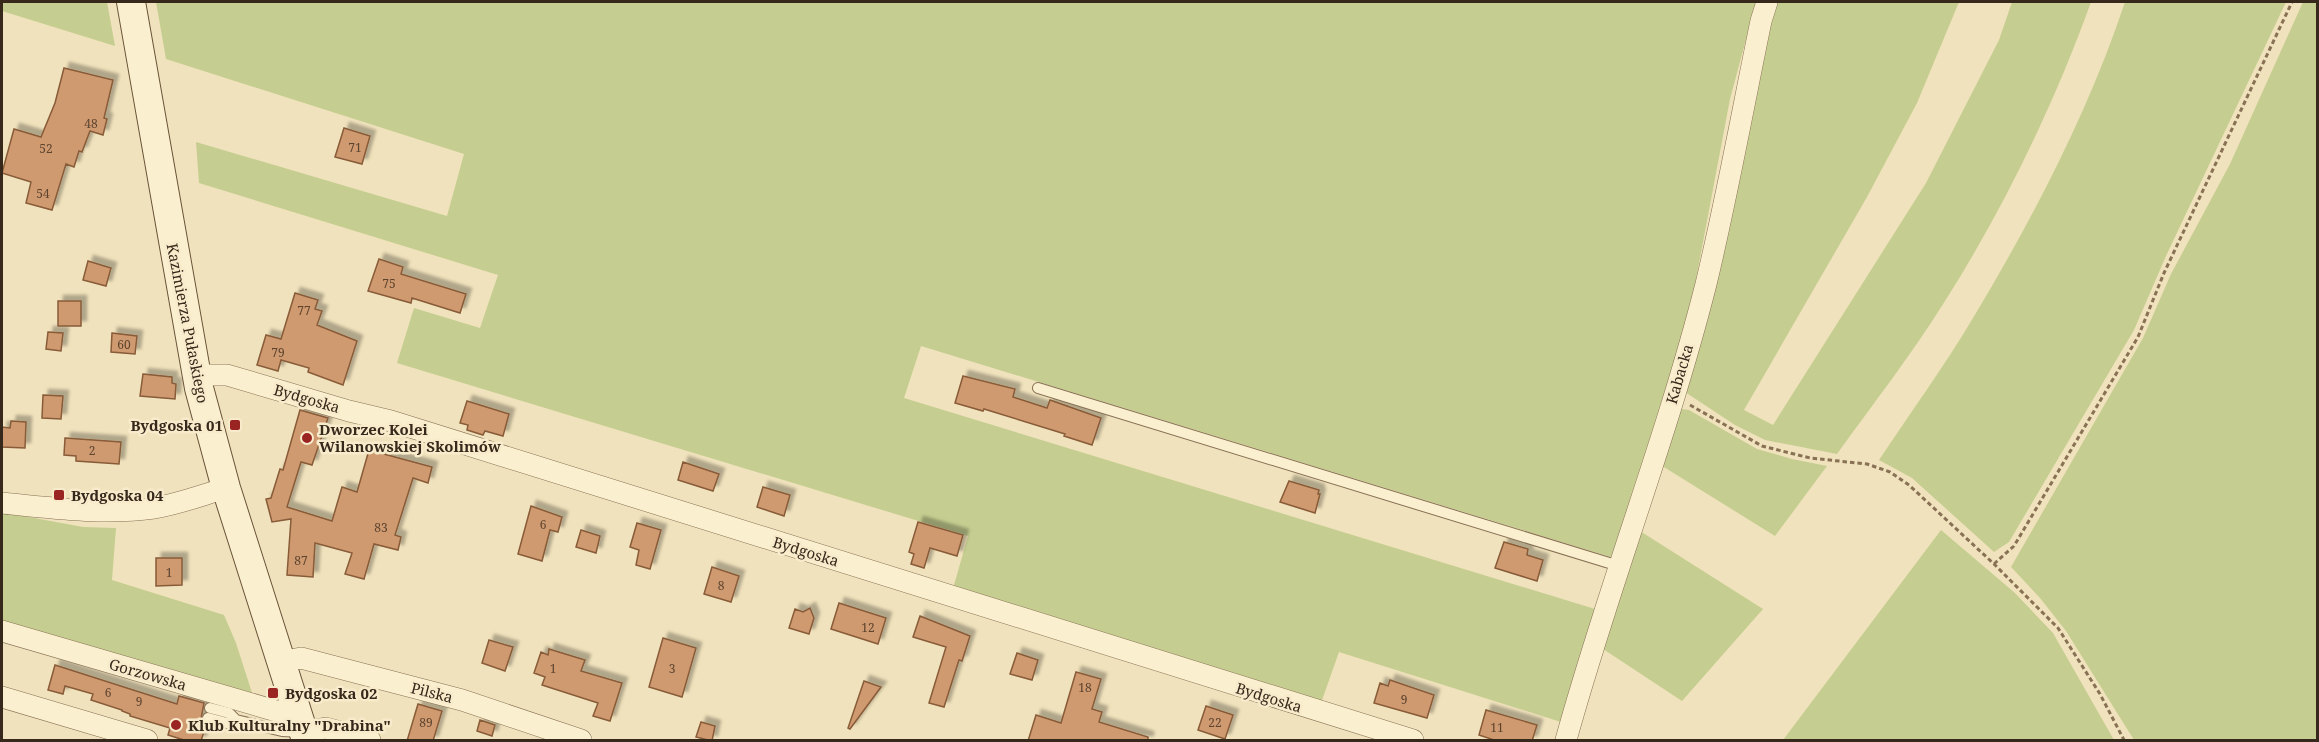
<svg xmlns="http://www.w3.org/2000/svg" width="2319" height="742" viewBox="0 0 2319 742" font-family="'Noto Serif',serif">
<style>
.green{fill:#c5ce90}
.building{fill:#d09a6f;stroke:#885b39;stroke-width:1.5;filter:url(#shadow)}
.lines{fill:none;stroke-linecap:round;stroke-linejoin:round}
.service-casing{stroke:#887155;stroke-width:12}
.minor-casing{stroke:#887155;stroke-width:22}
.secondary-casing{stroke:#695238;stroke-width:30}
.path{stroke:#887155;stroke-width:3;stroke-dasharray:4.5 3;stroke-linecap:butt}
.service{stroke:#faefcf;stroke-width:10}
.minor{stroke:#faefcf;stroke-width:21}
.secondary{stroke:#faefcf;stroke-width:28}
.poi-dot{fill:#9a2422;stroke:#f7ebcb;stroke-width:2}
.labels{text-anchor:middle;dominant-baseline:central;stroke-width:5;stroke-linejoin:round;paint-order:stroke}
.number-label{font-size:12px;fill:#5c442f}
.street-label{font-size:15px;fill:#36281a;stroke:#f7ebcb}
.poi-label{font-size:15px;font-weight:bold;fill:#36281a;stroke:#f7ebcb;text-anchor:start}
</style>
<defs>
<filter id="shadow"><feDropShadow dx="5.5" dy="-5.5" stdDeviation="1.5" flood-color="#0004"/></filter>
</defs>
<rect width="100%" height="100%" fill="#f0e2bc"/>
<path class="green" d="M2,2h105l8,44 -113,-35z
M156,2h1600l-26,97 -40,212 -31,105 -48,141 -690,-211 -17,52 691,211 -34,113 -222,-70 -18,51 -369,-111 16,-56 -571,-173 17,-55 66,20 18,-53 -299,-92 -3,-41 251,74 17,-62 -298,-95z
M1776,2h183l-42,101 -50,94 -123,213 29,15 153,-242 73,-143 13,-38h79c-37,103 -87,206 -146,299 -33,53 -72,103 -108,153l-72,-14 -30,-15 -50,-33 69,-306z
M2125,2h161l-120,254 -32,74 -125,212 -15,10 -82,-74 -33,-18c31,-47 65,-93 94,-142 60,-100 115,-205 152,-316z
M2303,2h15l-1,738h-183l-68,-109 -26,-33 -29,-31 132,-229 28,-64 59,-110z
M1682,409l7,1 68,39 35,10 35,7 -52,70 -116,-72 16,-53z
M2,512l81,15 33,1 -4,52 112,35 12,28 18,56 -252,-74z
M1941,530l74,63 38,40 61,107h-331z
M1640,531l123,78 -81,92 -82,-54z"/>
<path class="building" d="M64,68l49,12 -9,38 3,1 -4,16 -13,-4 -8,21 -3,-1 -5,16 -8,-3 -14,46 -26,-7 5,-21 -29,-9 12,-44 27,8 14,-34z
M344,128l26,8 -8,28 -27,-7z
M379,259l24,8 -2,7 65,20 -6,19 -48,-15 -1,5 -43,-12z
M88,261l23,7 -5,18 -23,-6z
M295,293l23,7 -3,9 7,2 -5,14 40,16 -14,44 -35,-13 1,-4 -28,-8 -3,11 -21,-6 9,-30 15,4z
M58,301h23v25h-23z
M48,332l15,1 -2,18 -15,-2z
M112,333l25,3 -2,18 -24,-2z
M143,374l29,3v6l4,1 -1,15 -35,-3z
M963,376l52,13 -2,8 34,11 3,-8 51,18 -9,27 -28,-9 1,-2 -81,-25 -1,2 -28,-8z
M43,395l20,1 -2,23 -19,-1z
M467,401l42,13 -6,22 -18,-5 -2,4 -16,-5 1,-5 -8,-2z
M300,410l28,8 -16,47 -11,-3 -14,45 45,14 10,-34 15,5 12,-42 63,17 -4,16 -15,-5 -18,57 6,2 -3,13 -24,-6 -10,35 -19,-5 7,-21 -37,-10 -2,34 -26,-2 4,-56 -19,3 -6,-23 5,-1 9,-29 3,1z
M11,421l15,1 -1,26 -23,-1v-20l8,1z
M65,438l56,4 -2,22 -43,-3v-5l-12,-1z
M683,462l36,12 -6,17 -35,-11z
M1289,481l30,9 -1,4h2l-5,19 -35,-11z
M763,487l27,8 -6,21 -27,-9z
M531,506l31,11 -4,15 -8,-2 -8,31 -24,-7z
M918,522l45,13 -6,21 -27,-8 -6,20 -13,-4 3,-10 -5,-2z
M637,523l24,7 -11,39 -14,-4 3,-15 -9,-3z
M581,530l19,6 -4,17 -20,-6z
M1504,542l24,7 -1,6 16,5 -6,21 -42,-13z
M156,558h26v27l-26,1z
M712,567l27,9 -8,26 -27,-8z
M839,603l47,15 -8,26 -47,-15z
M810,608l4,10 -5,16 -20,-6 6,-19 8,3z
M920,616l50,20 -8,25 -3,-1 -15,47 -15,-4 17,-56 -33,-10z
M663,638l33,10 -14,49 -33,-10z
M489,640l24,7 -8,24 -23,-8z
M549,649l36,11 -4,11 41,12 -12,38 -17,-5 5,-13 -56,-18 3,-8 -11,-4 7,-21 7,3z
M1017,653l21,7 -6,20 -22,-6z
M55,665l122,39 2,-8 25,7 -3,16 5,6 -5,16h-14l-19,-6 2,-7 -40,-12v-2l-8,-3v-1l-31,-10 2,-6 -28,-8 -2,8 -15,-4z
M1076,672l25,7 -9,30 10,3 -3,10 49,15v4h-120l8,-26 25,8z
M1390,680l44,15 -7,23 -53,-15 6,-20 8,3z
M864,681l17,6 -31,42 -2,-1z
M418,704l24,7 -9,30h-26z
M1206,706l27,9 -8,24 -27,-9z
M1486,710l51,15 -5,16h-35l-18,-6z
M480,720l15,5 -3,11 -15,-5z
M701,722l14,4 -3,15 -16,-4z"/>
<g class="lines">
<defs>
<path id="service" d="M1038,388l581,178
M208,718l19,5 9,-3 -7,-7 -19,-5
M236,720l46,11 21,1"/>
<path id="minor" d="M196,375h31l122,36 42,10 1022,319
M2,503c49,5 103,12 152,5 25,-4 48,-13 72,-20
M2,631l274,80 20,-1
M281,662l20,-4 161,42 119,40
M2,697l145,43
M303,732l23,-4 44,12
M1566,740c42,-153 101,-302 140,-456 21,-87 37,-176 55,-263l6,-19"/>
<path id="secondary" d="M131,2l68,386 27,100 80,252"/>
</defs>
<use href="#service" class="service-casing"/>
<use href="#minor" class="minor-casing"/>
<use href="#secondary" class="secondary-casing"/>
<path class="path" d="M1690,405l72,41 48,12 57,6 23,8 19,13 85,79 64,64 42,66 24,46
M1994,564l20,-18 124,-209 26,-64 128,-271"/>
<use href="#service" class="service"/>
<use href="#minor" class="minor"/>
<use href="#secondary" class="secondary"/>
</g>
<g class="poi-dot">
<rect x="229" y="419" width="12" height="12" rx="3"/>
<circle cx="307" cy="438" r="6"/>
<rect x="53" y="489" width="12" height="12" rx="3"/>
<rect x="267" y="687" width="12" height="12" rx="3"/>
<circle cx="176" cy="725" r="6"/>
</g>
<g class="labels">
<g class="number-label">
<text x="91" y="123">48</text>
<text x="355" y="147">71</text>
<text x="46" y="148">52</text>
<text x="43" y="193">54</text>
<text x="389" y="283">75</text>
<text x="304" y="310">77</text>
<text x="124" y="344">60</text>
<text x="278" y="352">79</text>
<text x="92" y="450">2</text>
<text x="543" y="524">6</text>
<text x="381" y="527">83</text>
<text x="301" y="560">87</text>
<text x="169" y="572">1</text>
<text x="721" y="585">8</text>
<text x="868" y="627">12</text>
<text x="553" y="668">1</text>
<text x="672" y="668">3</text>
<text x="1085" y="687">18</text>
<text x="108" y="692">6</text>
<text x="1404" y="699">9</text>
<text x="139" y="701">9</text>
<text x="426" y="722">89</text>
<text x="1215" y="722">22</text>
<text x="1497" y="727">11</text>
</g>
<g class="street-label">
<text transform="translate(188 323) rotate(79)">Kazimierza Pułaskiego</text>
<text transform="translate(1679 374) rotate(-74)">Kabacka</text>
<text transform="translate(307 398) rotate(16)">Bydgoska</text>
<text transform="translate(806 551) rotate(17)">Bydgoska</text>
<text transform="translate(148 674) rotate(16)">Gorzowska</text>
<text transform="translate(432 692) rotate(14)">Pilska</text>
<text transform="translate(1269 697) rotate(17)">Bydgoska</text>
</g>
<g class="poi-label">
<text x="223" y="425" text-anchor="end">Bydgoska 01</text>
<text x="319" y="429">Dworzec Kolei<tspan x="319" dy="17">Wilanowskiej Skolimów</tspan></text>
<text x="71" y="495">Bydgoska 04</text>
<text x="285" y="693">Bydgoska 02</text>
<text x="188" y="725">Klub Kulturalny "Drabina"</text>
</g>
</g>
<rect width="2319" height="742" fill="none" stroke="#36281a" stroke-width="6"/>
</svg>
